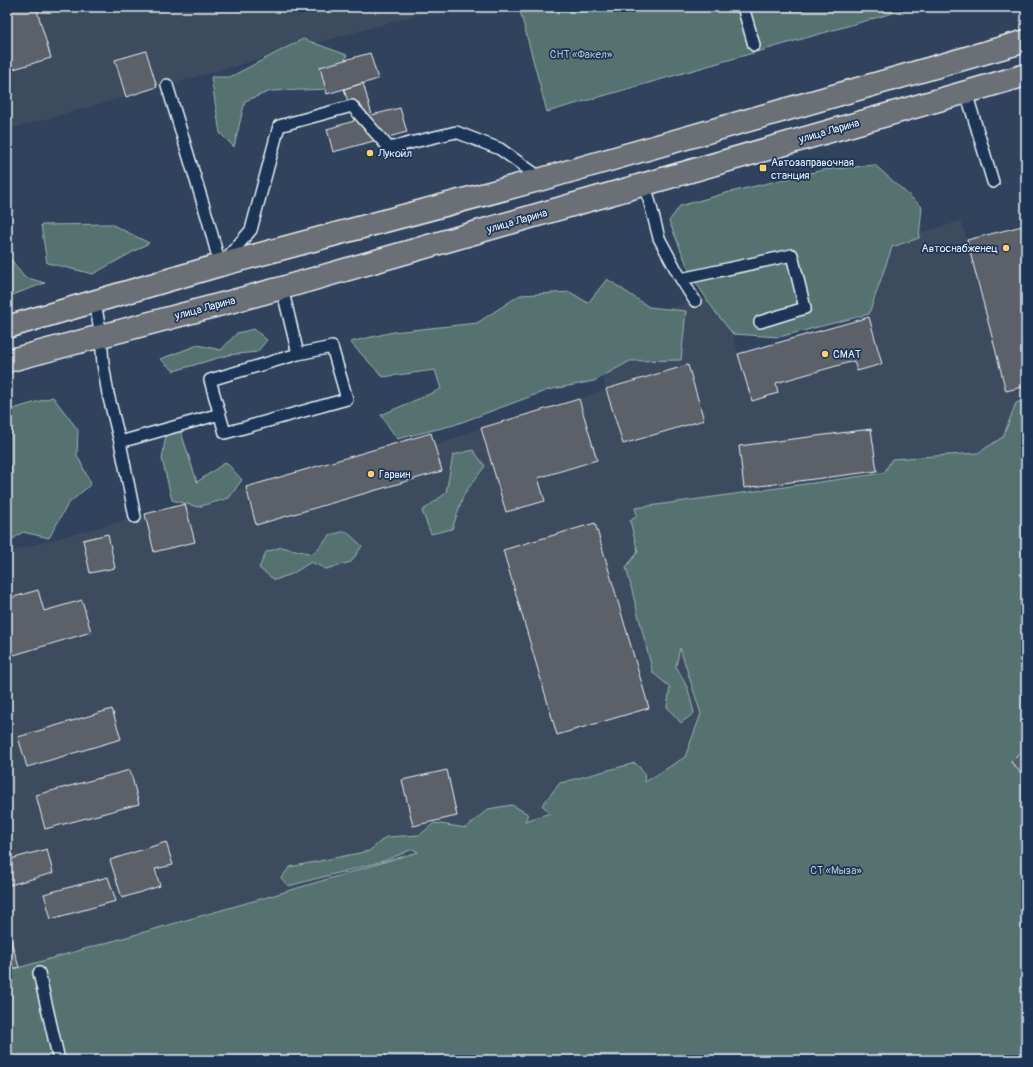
<svg xmlns="http://www.w3.org/2000/svg" width="1033" height="1067" viewBox="0 0 1033 1067" font-family="Pangolin,sans-serif">
<style>
.built{fill:#3d4b5f}
.green{fill:#547271;stroke:#9eb2b4}
.building{fill:#5c6167;stroke:#e8f1f8}
.lines{fill:none;stroke-linecap:round;stroke-linejoin:round}
.lane-casing{stroke:#e8f1f8;stroke-width:14}
.primary-casing{stroke:#e8f1f8;stroke-width:25}
.lane{stroke:#1d3557;stroke-width:11}
.primary{stroke:#6a7074;stroke-width:22}
.poi-dot{fill:#ffd166;stroke:#1d3557;stroke-width:1.5}
.labels{text-anchor:middle;dominant-baseline:central;stroke-width:3.5;stroke-linejoin:round;paint-order:stroke}
.park-label{font-size:11px;fill:#b4c5c9;stroke:#1d3557}
.street-label{font-size:11px;fill:#e8f1f8;stroke:#1d3557}
.poi-label{font-size:11px;fill:#e8f1f8;stroke:#1d3557;text-anchor:start}
</style>
<rect width="100%" height="100%" fill="#30425c"/>
<filter id="ink" filterUnits="userSpaceOnUse"><feTurbulence type="fractalNoise" baseFrequency=".025" numOctaves="2"/><feDisplacementMap in="SourceGraphic" scale="8" xChannelSelector="R" yChannelSelector="G"/><feConvolveMatrix kernelMatrix="1 2 1 2 8 2 1 2 1" color-interpolation-filters="sRGB"/></filter>
<g filter="url(#ink)">
<path class="built" d="M7,7h439l-439,123z
M961,221l6,19 59,-15v227l-391,56 66,206 -16,43 -49,31 -365,108 -264,75v-419l178,-48 246,-71 4,13 46,-18 98,-29 27,-10 -17,-59 134,-37 15,61 131,-36 -9,-32 -2,-35z"/>
<path class="green" d="M519,7h395l-367,105z
M303,39l44,16 -14,34 -62,2 -26,10 -11,46 -14,-14 -9,-56h19z
M875,165l47,42 -3,31 -27,9 -23,67 -90,23 -46,-3 -17,-21 -25,-38 -22,-54 11,-15 46,-13 97,-23z
M111,224l38,19 -56,31 -46,-11 -6,-38z
M10,258l14,19 21,6 -38,14v-38z
M607,279l42,28 37,4 -5,49 -51,1 -36,20 -46,9 -94,35 -57,14 -16,-24 60,-26 -6,-19 -52,7 -33,-35 43,-10 84,-9 43,-28 50,-3 18,11z
M254,329l13,11 -10,12 -29,3 -54,16 -14,-12 38,-14 23,5 16,-17z
M53,397l25,33 -1,25 14,29 -23,20 -19,34 -26,-6 -16,11v-119l6,-15z
M1026,400v660h-1019v-89l264,-75 147,-44 -5,-3 -29,12 -96,25 -7,-8 9,-11 79,-16 17,-14 34,-2 14,-12 32,5 22,-19 24,-4 16,9 -3,7 25,-8 -8,-8 18,-22 75,-20 9,9 1,10 40,-25 16,-43 -21,-66 -4,18 12,23 6,24 -13,10 -14,-16 3,-20 -17,-14 -27,-106 12,-15 -8,-31 7,-5 -2,-8 249,-35 8,-14 86,-6 25,-16 13,-34z
M181,432l16,50 29,-20 16,18 -13,18 -31,9 -26,-7 -10,-41 4,-25z
M473,450l12,16 -21,28 -12,35 -21,5 -9,-23 24,-18 7,-38z
M346,531l16,15 -11,16 -25,7 -15,-7 -19,12 -17,6 -16,-12 7,-16 15,-5 32,7 17,-19z"/>
<path class="building" d="M7,7h29l15,51 -44,13z
M146,51l11,36 -31,10 -11,-37z
M370,53l8,26 -51,15 -7,-27z
M363,83l9,32 28,-7 7,24 -74,20 -6,-23 27,-8 -10,-32z
M1026,225v161l-20,5 -39,-151z
M869,317l13,47 -25,7 -3,-10 -78,22 2,10 -26,8 -14,-47z
M688,365l16,55 -81,24 -17,-55z
M579,399l18,61 -59,18 7,23 -39,11 -25,-84z
M871,429l6,42 -133,17 -5,-42z
M431,433l11,38 -186,54 -10,-38z
M185,504l10,38 -41,10 -9,-38z
M595,523l54,185 -92,27 -54,-185z
M108,534l7,34 -25,5 -7,-33z
M38,590l6,21 38,-11 9,32 -84,25v-58z
M112,709l9,30 -94,28 -9,-30z
M1021,752l5,6v15l-3,2 -12,-13z
M130,770l9,34 -94,25 -9,-34z
M447,770l10,46 -44,10 -11,-46z
M166,842l7,23 -18,4 5,17 -38,12 -12,-38z
M47,849l6,24 -43,12 -3,-12v-13z
M108,877l8,24 -65,18 -7,-25z
M7,928l12,39 -12,4z"/>
<g class="lines">
<defs>
<path id="lane" d="M743,7l11,38
M167,85l41,135 12,45
M966,92l27,90
M645,184l14,54 22,41 14,22
M225,260l26,-30 28,-104 73,-20 37,42 67,-16 44,17 42,30
M681,279l111,-24 13,53 -45,14
M282,288l16,66
M95,302l6,34 2,28 5,30 12,48 15,75
M332,347l15,52 -122,34 -15,-53 88,-26z
M120,442l100,-28
M39,973l20,87"/>
<path id="primary" d="M7,327l213,-62 322,-86 484,-138
M7,361l275,-73 744,-213"/>
</defs>
<use href="#lane" class="lane-casing"/>
<use href="#primary" class="primary-casing"/>
<use href="#lane" class="lane"/>
<use href="#primary" class="primary"/>
</g>
</g>
<g class="poi-dot">
<circle cx="370" cy="153" r="4"/>
<rect x="759" y="164" width="8" height="8" rx="2"/>
<circle cx="1006" cy="248" r="4"/>
<circle cx="825" cy="354" r="4"/>
<circle cx="371" cy="474" r="4"/>
</g>
<g class="labels">
<g class="park-label">
<text x="581" y="54">СНТ «Факел»</text>
<text x="836" y="870">СТ «Мыза»</text>
</g>
<g class="street-label">
<text transform="translate(829 131) rotate(-16)">улица Ларина</text>
<text transform="translate(517 221) rotate(-16)">улица Ларина</text>
<text transform="translate(205 308) rotate(-15)">улица Ларина</text>
</g>
<g class="poi-label">
<text x="378" y="153">Лукойл</text>
<text x="771" y="162">Автозаправочная<tspan x="771" dy="13">станция</tspan></text>
<text x="998" y="248" text-anchor="end">Автоснабженец</text>
<text x="833" y="354">СМАТ</text>
<text x="379" y="474">Гарвин</text>
</g>
</g>
<rect width="1033" height="1067" fill="none" stroke="#1d3557" stroke-width="24"/>
<rect x="12" y="12" width="1009" height="1043" fill="none" stroke="#e8f1f8" stroke-width="1.5" filter="url(#ink)"/>
</svg>
